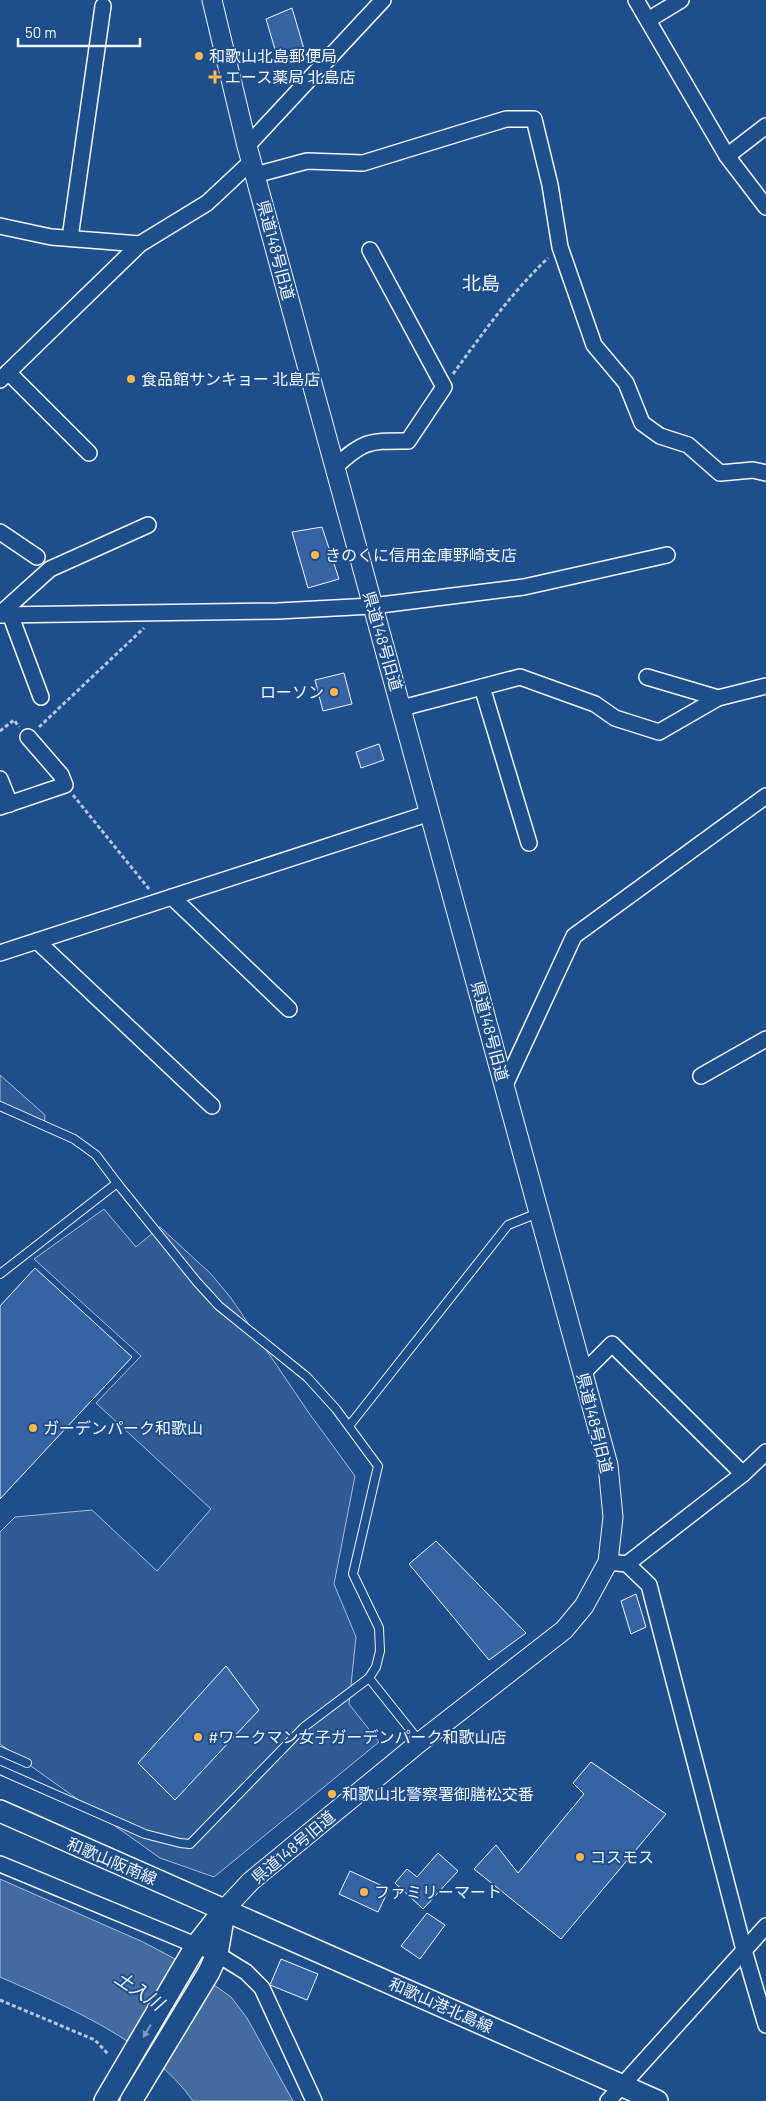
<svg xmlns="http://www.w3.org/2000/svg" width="766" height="2101" viewBox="0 0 766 2101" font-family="Barlow,'Noto Sans JP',sans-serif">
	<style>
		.built { fill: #305b95; stroke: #a8bbd7 }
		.water { fill: #446ba0; stroke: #a8bbd7 }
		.building { fill: #3563a3; stroke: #f2f6ff }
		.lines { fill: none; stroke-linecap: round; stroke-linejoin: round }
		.service-casing { stroke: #f2f6ff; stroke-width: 10 }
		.minor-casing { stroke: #f2f6ff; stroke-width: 18 }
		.tertiary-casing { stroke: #f2f6ff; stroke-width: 21 }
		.secondary-casing { stroke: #f2f6ff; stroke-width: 24 }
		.path { stroke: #b3c4dc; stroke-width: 3; stroke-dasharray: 4 2.5; stroke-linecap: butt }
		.service { stroke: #1f4e8c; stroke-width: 8 }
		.minor { stroke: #1f4e8c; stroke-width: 15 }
		.tertiary { stroke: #1f4e8c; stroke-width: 19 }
		.secondary { stroke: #1f4e8c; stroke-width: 21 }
		.oneway { fill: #7e9ac0 }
		.poi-dot { fill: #ffb74d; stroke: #1f4e8c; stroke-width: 2 }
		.labels { text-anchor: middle; stroke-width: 4; stroke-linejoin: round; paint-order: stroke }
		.poi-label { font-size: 16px; fill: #f2f6ff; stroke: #1f4e8c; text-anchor: start }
		.street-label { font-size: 16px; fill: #f2f6ff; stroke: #1f4e8c }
		.water-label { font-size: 18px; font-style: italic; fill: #f2f6ff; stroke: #1f4e8c }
		.quarter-label { font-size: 19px; fill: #f2f6ff; stroke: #1f4e8c }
	</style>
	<rect width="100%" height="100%" fill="#1f4e8c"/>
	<!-- built -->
	<g class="built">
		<path d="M0,1075L45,1115L44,1129L0,1111Z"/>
		<path d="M104,1209L136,1247L160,1227L211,1274L231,1298L309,1413L355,1476L334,1584L356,1637L349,1704L379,1742L214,1877L160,1858L0,1744V1532L15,1517L92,1510L157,1571L211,1509L96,1403L141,1356L34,1259Z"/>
	</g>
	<!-- water -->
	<path class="water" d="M0,1879L143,1942L183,1963L231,1997L247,2018L293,2101H193C153,2043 64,2005 0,1977Z"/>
	<!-- building -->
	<g class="building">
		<path d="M292,8L306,56L279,63L266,19Z"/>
		<path d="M322,527L339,579L308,588L292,532Z"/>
		<path d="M344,673L352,704L323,711L315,680Z"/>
		<path d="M379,744L384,760L361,768L356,752Z"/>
		<path d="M35,1268L132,1357L0,1499V1306Z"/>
		<path d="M436,1541L526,1633L489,1660L409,1564Z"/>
		<path d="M636,1594L646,1627L631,1634L621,1601Z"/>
		<path d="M226,1666L259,1710L175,1800L138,1763Z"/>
		<path d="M591,1762L666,1814L561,1939L474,1869L496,1845L518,1873L584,1794L573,1783Z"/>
		<path d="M438,1853L458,1871L423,1909L395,1883L407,1869L417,1877Z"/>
		<path d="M350,1871L389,1889L378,1912L339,1894Z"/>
		<path d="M427,1913L445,1925L420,1959L401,1946Z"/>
		<path d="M281,1959L318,1974L307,2000L270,1985Z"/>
	</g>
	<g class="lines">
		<defs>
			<g id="service">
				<path d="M0,1106L74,1139L96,1155L117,1183L0,1274"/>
				<path d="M117,1183L197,1282L219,1306L307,1377L336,1409L378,1466L353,1574L379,1628L380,1651L376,1667L369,1678L420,1742"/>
				<path d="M349,1426L508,1225L538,1213"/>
				<path d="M0,1751L27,1763"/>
				<path d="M0,1770L145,1834L180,1843L190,1844L304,1727L369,1678"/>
			</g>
			<g id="minor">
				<path d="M636,0L727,156L766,207"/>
				<path d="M648,20L681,0"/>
				<path d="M247,146L383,0"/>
				<path d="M727,156L766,126"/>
				<path d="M255,175L307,161L363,163L506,119H534L550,185L560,247L594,345L626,383L642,423L660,436L688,445L720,473L753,470L766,473"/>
				<path d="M0,226L51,237L140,244"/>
				<path d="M70,238L103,6"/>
				<path d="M8,372L89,453"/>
				<path d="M0,380L140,244L207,203L252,161"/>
				<path d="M335,467C364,440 369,441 408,441L444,387L370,250"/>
				<path d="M0,532L37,557"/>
				<path d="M0,614L50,569L148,525"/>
				<path d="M10,614L41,697"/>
				<path d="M0,615L278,611L372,606L524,587L667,555"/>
				<path d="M647,677L718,698"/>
				<path d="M482,687L529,843"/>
				<path d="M402,708L520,677L595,704L615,718L659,732L718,698L766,686"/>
				<path d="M0,779L10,804"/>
				<path d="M0,807L65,785L61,775L28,737"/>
				<path d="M172,897L289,1009"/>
				<path d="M37,941L212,1106"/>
				<path d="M0,953L430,813"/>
				<path d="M701,1076L766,1039"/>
				<path d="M505,1085L574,936L766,796"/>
				<path d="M583,1373L612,1344L743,1474"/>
				<path d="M608,1562L627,1564L649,1585L744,1950L766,2025"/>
				<path d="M627,1564L743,1474L766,1452"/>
				<path d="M0,1864L217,1954L246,1972L262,1988L314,2101"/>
				<path d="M608,2101L766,1926"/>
			</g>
			<path id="tertiary" d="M212,0L247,146L608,1465L613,1517L608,1562L584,1606L564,1630L420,1742L251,1881L224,1910"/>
			<g id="secondary">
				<path d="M0,1811L657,2101"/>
				<path d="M105,2101L196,1946L224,1910"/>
				<path d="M131,2101L209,1972L217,1954L224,1913"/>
			</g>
		</defs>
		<!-- service casing -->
		<use href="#service" class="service-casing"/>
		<!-- minor casing -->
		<use href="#minor" class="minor-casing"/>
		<!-- tertiary casing -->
		<use href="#tertiary" class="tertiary-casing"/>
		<!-- secondary casing -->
		<use href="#secondary" class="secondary-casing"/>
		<!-- path -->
		<g class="path">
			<path d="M453,374C483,333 511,293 548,258"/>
			<path d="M39,727L144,628"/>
			<path d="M0,731L14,720L19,727"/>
			<path d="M73,795L149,889"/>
			<path d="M0,2000L95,2040L109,2055"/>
		</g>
		<!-- service -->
		<use href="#service" class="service"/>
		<!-- minor -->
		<use href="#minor" class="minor"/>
		<!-- tertiary -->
		<use href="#tertiary" class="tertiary"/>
		<!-- secondary -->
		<use href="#secondary" class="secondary"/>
	</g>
	<!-- one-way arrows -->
	<defs><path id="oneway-solid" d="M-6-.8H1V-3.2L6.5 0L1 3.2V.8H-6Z" transform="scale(1.25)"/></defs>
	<use class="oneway" href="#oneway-solid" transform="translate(147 2031) rotate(121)"/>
	<!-- markers -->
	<g class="poi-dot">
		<circle cx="199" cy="56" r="5"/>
		<path d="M212.5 69.5h5v5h5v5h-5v5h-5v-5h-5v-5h5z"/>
		<circle cx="131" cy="379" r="5"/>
		<circle cx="315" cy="555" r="5"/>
		<circle cx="334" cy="692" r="5"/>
		<circle cx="33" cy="1428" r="5"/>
		<circle cx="198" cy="1737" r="5"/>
		<circle cx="332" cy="1794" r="5"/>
		<circle cx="580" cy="1857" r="5"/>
		<circle cx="364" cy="1892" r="5"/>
	</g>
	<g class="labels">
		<!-- poi labels -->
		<g class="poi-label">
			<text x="209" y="62">和歌山北島郵便局</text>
			<text x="225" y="83">エース薬局 北島店</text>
			<text x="141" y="385">食品館サンキョー 北島店</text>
			<text x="325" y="561">きのくに信用金庫野崎支店</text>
			<text x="324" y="698" text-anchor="end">ローソン</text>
			<text x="43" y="1434">ガーデンパーク和歌山</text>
			<text x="208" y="1743">#ワークマン女子ガーデンパーク和歌山店</text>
			<text x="342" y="1800">和歌山北警察署御膳松交番</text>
			<text x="590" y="1863">コスモス</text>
			<text x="374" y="1898">ファミリーマート</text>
		</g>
		<!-- street labels -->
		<g class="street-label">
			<text transform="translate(276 250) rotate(75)" y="6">県道148号旧道</text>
			<text transform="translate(383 641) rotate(74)" y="6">県道148号旧道</text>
			<text transform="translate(490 1031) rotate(75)" y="6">県道148号旧道</text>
			<text transform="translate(595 1423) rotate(76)" y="6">県道148号旧道</text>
			<text transform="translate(293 1847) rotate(-40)" y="6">県道148号旧道</text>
			<text transform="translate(112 1861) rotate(23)" y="6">和歌山阪南線</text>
			<text transform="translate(441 2005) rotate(24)" y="6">和歌山港北島線</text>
		</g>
		<!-- water labels -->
		<g class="water-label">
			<text transform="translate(139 1991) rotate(34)" y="6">土入川</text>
		</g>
		<!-- quarter labels -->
		<g class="quarter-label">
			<text x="481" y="290">北島</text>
		</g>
	</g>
	<!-- scale -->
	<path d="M18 38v8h122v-8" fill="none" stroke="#f2f6ff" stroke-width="2.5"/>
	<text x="25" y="38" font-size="15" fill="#f2f6ff" stroke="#1f4e8c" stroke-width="4" paint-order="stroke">50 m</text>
</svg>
